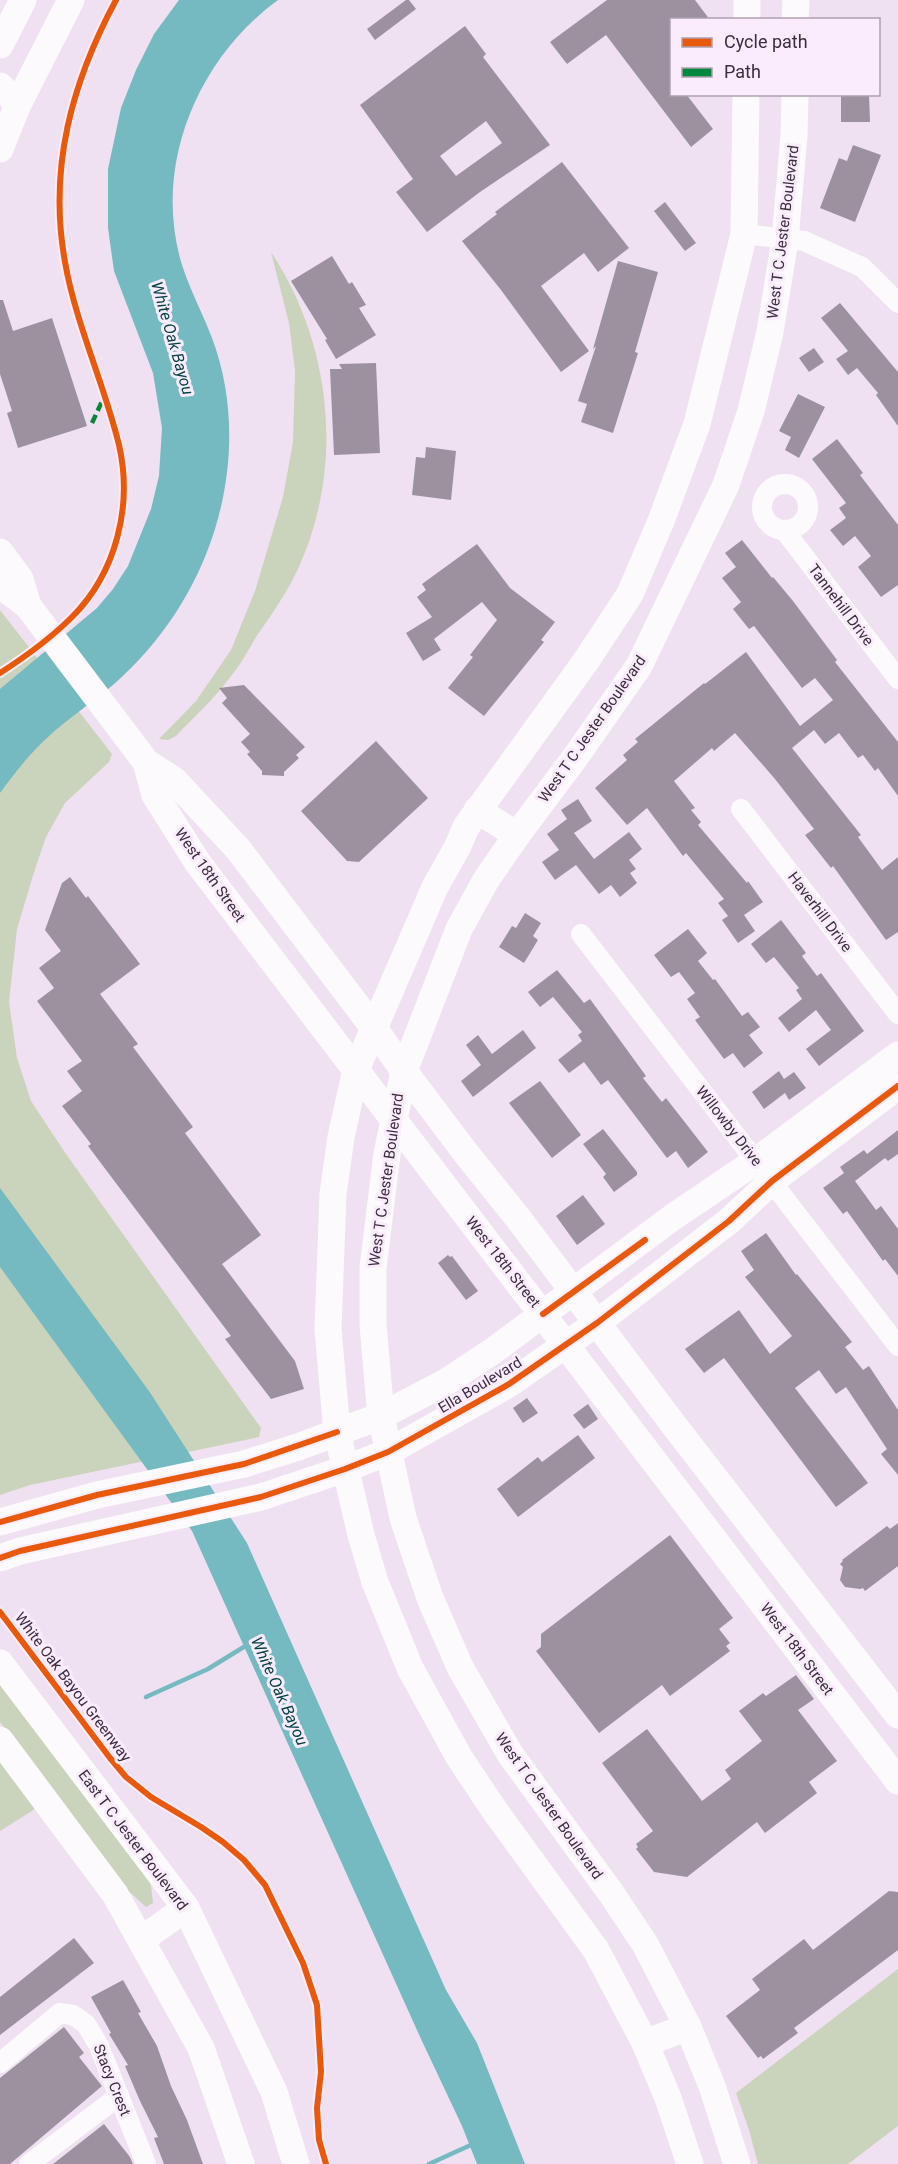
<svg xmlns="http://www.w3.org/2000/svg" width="898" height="2164" viewBox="0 0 898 2164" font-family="Roboto,sans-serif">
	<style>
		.green { fill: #cad3bc }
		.water { fill: #75bac0 }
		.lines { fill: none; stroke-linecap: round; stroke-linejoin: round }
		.stream { stroke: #75bac0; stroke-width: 4.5 }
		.building { fill: #9c929f; fill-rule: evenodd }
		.street { stroke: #fdfafd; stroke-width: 20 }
		.secondary { stroke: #fdfafd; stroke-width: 27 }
		.quiet { stroke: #00873e; stroke-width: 4.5; stroke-dasharray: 9 4.5; stroke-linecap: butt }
		.cycleway-casing { stroke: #fbecfd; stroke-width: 10 }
		.cycleway { stroke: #e8590c; stroke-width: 6 }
		.labels { text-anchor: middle; stroke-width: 6; stroke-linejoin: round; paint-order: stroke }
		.street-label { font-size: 15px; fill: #392f3a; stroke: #fbecfd }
		.water-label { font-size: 16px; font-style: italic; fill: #004344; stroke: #fbecfd }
	</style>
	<rect width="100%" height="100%" fill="#efe1f1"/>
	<!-- green -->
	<g class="green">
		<path d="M271,252C332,344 345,467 298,569C287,592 273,613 258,634C249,648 242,663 231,676C215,698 194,717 176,736L168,740L159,739L196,701L231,650L255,591L283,497L293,442L295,370L289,323Z"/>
		<path d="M0,610L112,754L109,762L65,803L46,837L35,869L17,929L9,1002L17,1058L31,1101L66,1154L261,1428L259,1437L30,1485L0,1495Z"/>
		<path d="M0,1684L149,1870L153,1903L146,1907L120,1883L0,1722Z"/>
		<path d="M0,1762L35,1809L0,1831Z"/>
		<path d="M898,1969V2126L848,2164H758L749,2130L736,2093Z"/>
	</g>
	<!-- water -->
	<g class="water">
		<path d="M179,0H278C197,59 152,167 182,265C190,290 203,314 212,338C235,399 234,467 215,529C196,590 161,643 113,685C92,703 68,718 48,737C30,753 14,774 0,793V689L97,608L113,589L128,566L151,509L159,476L162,428L153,373L114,271L108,228V169L121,108L136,70L154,34Z"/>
		<path d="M0,1188L149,1391L247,1543L446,1990L477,2043L525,2164H477L462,2126L421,2039L192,1531L0,1267Z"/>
	</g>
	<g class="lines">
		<!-- stream -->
		<g class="stream">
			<path d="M146,1697L208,1669L247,1645"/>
			<path d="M429,2164L473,2144"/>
		</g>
	</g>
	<!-- building -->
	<g class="building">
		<path d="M406,0H409L416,9L375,40L367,29Z"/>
		<path d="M607,0H695L710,20H672V94H686L713,129L691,147L606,35L567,64L550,42Z"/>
		<path d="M465,26L486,54L483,57L550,145L480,192L427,232L396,192L413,179L360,105ZM486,121L502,143L456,176L440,156Z"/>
		<path d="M841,94H869L870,122H841Z"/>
		<path d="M853,145L881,155L855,222L820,208L839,158L847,161Z"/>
		<path d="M562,162L629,248L598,272L584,253L541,286L589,351L561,372L501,290L462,241L497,214L495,212Z"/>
		<path d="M665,202L696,243L685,251L654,211Z"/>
		<path d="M332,256L349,284L352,282L366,305L359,308L376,335L336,359L325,340L327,339L291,281Z"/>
		<path d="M618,261L658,272L635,352L638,353L613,433L581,422L587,404L578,401L596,346L593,349Z"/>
		<path d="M0,300H3L13,331L52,318L87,426L18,448L7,413L12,411L0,374Z"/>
		<path d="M840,303L898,372V426L876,395L878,393L857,368L848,375L836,359L848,351L821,318Z"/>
		<path d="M814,348L824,362L809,372L799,358Z"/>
		<path d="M376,363L380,453L334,455L330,369H342L339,364Z"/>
		<path d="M798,394L825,407L799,458L785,450L791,437L779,431Z"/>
		<path d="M837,439L863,473L860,475L898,525V585L881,597L858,567L871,556L855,536L843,546L830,530L846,518L839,508L846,503L812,459Z"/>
		<path d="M426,447L456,451L451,500L412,495L416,457L425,458Z"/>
		<path d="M742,540L772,578L773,577L793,601L837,660L835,662L898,742V796L878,768L875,771L863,755L858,758L839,733L825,744L814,730L792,748L861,835L858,837L882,870L898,857V932L886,940L833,866L831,868L805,835L814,829L775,779L735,733L714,751L712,748L674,781L695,808L691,810L701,822L698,825L747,883L748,881L763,902L744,915L755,931L738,943L722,920L728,916L718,903L724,899L686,853L683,856L647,808L627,825L595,788L627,760L623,755L638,742L635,739L704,683L705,684L746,652L800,726L833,700L815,678L802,688L754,626L749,629L733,609L741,602L722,578L736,567L725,553Z"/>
		<path d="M477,544L510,588L555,622L541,640L544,642L484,716L448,688L473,657L470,655L497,620L482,602L434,639L441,650L423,661L406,633L432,617L417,597L426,590L422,584Z"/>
		<path d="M244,685L305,747L296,755L299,758L284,772V776L262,775V771L247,754L250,752L241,742L250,734L222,703L227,698L219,688Z"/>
		<path d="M376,741L428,798L359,862L347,861L301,811Z"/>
		<path d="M578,799L592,821L574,833L594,859L629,832L642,849L629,860L636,869L630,873L637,883L620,897L611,885L599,894L576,865L555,880L542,862L559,850L547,834L567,819L561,810Z"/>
		<path d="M70,877L86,898L88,896L140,964L100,994L138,1044L133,1047L193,1127L185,1133L261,1235L222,1264L295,1361L304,1389L271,1399L225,1339L231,1336L88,1146L91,1144L62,1106L82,1091L67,1071L82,1061L37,1001L54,988L39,968L61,951L45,930L62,883Z"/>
		<path d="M525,913L541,923L533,936L538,940L524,963L499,947L512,926L516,928Z"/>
		<path d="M781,920L806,953L802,956L817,976L821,973L864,1031L819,1066L806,1049L831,1030L816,1010L789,1032L778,1018L802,999L796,990L799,988L774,957L766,963L751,944Z"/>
		<path d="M688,929L707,953L698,961L713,980L715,979L742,1016L748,1012L760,1027L749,1035L763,1053L744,1068L733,1053L724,1059L695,1020L700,1017L687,999L695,993L679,972L671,977L654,955Z"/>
		<path d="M557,970L584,1003L590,999L646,1076L643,1078L662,1102L666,1098L708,1152L688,1168L676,1151L667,1158L608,1080L601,1085L584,1062L569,1073L558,1060L582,1041L578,1035L582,1032L553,997L540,1007L528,992Z"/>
		<path d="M523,1030L536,1048L473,1097L461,1081L481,1065L466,1045L478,1035L492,1054Z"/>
		<path d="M779,1071L784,1079L794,1072L806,1088L789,1100L785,1093L764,1109L752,1092Z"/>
		<path d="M540,1081L581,1135L552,1158L509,1103Z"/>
		<path d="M603,1129L637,1172V1175L614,1192L603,1177L606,1174L583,1144Z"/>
		<path d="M898,1130V1154L888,1161L885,1158L855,1181L876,1210L881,1206L898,1229V1276L885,1259L883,1261L847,1211L843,1214L823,1188L844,1173L840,1167L864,1150L867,1154Z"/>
		<path d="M583,1195L605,1224L577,1245L556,1216Z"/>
		<path d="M766,1233L796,1275L797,1274L852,1342L845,1347L863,1370L869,1366L898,1410V1475L881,1454L887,1449L846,1387L836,1394L819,1370L795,1388L868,1483L836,1507L724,1358L704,1373L685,1349L739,1310L770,1354L792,1336L745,1277L754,1270L741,1251Z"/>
		<path d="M448,1255L450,1257L452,1256L478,1291L466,1300L438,1263Z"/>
		<path d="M527,1398L538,1413L523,1423L513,1408Z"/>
		<path d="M588,1404L598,1419L584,1429L573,1415Z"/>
		<path d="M578,1435L595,1458L518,1517L497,1489L538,1457L542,1462Z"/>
		<path d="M898,1523V1566L865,1591L863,1588L860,1589L845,1587L840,1580L843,1567L840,1564L843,1561L842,1560L887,1526L890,1529Z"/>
		<path d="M670,1535L733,1618L719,1629L730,1643L726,1646L730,1651L670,1696L662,1685L599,1733L536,1651L541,1647V1634Z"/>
		<path d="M796,1675L814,1699L798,1710L837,1761L809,1782L817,1793L765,1833L757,1822L687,1877L654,1872L636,1849L638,1847L636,1844L653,1831L602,1763L647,1729L702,1801L731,1779L725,1770L762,1741L739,1711L763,1693L766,1696Z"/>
		<path d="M889,1891L898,1892V1950L794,2028L798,2033L763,2059L761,2056L758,2058L726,2016L760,1990L752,1979L804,1939L813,1950Z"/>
		<path d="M74,1938L94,1963L0,2035V1997Z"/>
		<path d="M123,1980L141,2012L138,2013L157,2046L171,2086L187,2120L203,2164H164L154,2138L158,2137L140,2101L125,2066L128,2065L109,2034L111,2033L91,1997Z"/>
		<path d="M64,2027L84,2053L79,2057L102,2086L10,2164H0V2078Z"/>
		<path d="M104,2124L130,2157L133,2164H53Z"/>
	</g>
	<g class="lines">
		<!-- street -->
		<g class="street">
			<path d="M744,234L804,241L862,267L898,303"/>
			<circle cx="785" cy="507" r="23"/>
			<path d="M784,530L898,679"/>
			<path d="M741,809L898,1014"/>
			<path d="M581,934L898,1346"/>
			<path d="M0,2063L60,2013L73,2015L86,2024L99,2046L146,2164"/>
			<path d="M29,2164L119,2096"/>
		</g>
		<!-- secondary -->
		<g class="secondary">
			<path d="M747,20V0"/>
			<path d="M795,20L796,0"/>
			<path d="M0,45L23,0"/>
			<path d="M0,86L18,104"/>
			<path d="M0,149L18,104L71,0"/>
			<path d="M0,552L20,579L28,606"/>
			<path d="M0,585L28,606L146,762L155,795L198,863L898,1781"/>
			<path d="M146,762L174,780L238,849L374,1028L404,1071L465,1152L518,1218L673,1424L898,1715"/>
			<path d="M477,810L517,835"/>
			<path d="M0,1522L97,1495L244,1464L298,1447L381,1416L446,1382L493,1351L673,1217L756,1161L898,1055"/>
			<path d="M0,1558L20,1551L261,1497L345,1469L388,1452L509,1384L597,1323L729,1221L772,1181L898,1086"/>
			<path d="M0,1663L186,1908L274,2092L296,2164"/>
			<path d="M0,1740L115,1894L201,2048L241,2164"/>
			<path d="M141,1940L186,1908"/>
			<path d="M645,2043L688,2027"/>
			<path d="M690,2164L668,2098L645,2043L596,1950L495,1811L459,1757L410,1668L375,1582L361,1535L337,1432L328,1329L333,1194L341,1137L356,1070L435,887L458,846L466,827L586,661L630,594L661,521L697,424L744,234L746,94"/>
			<path d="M737,2164L712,2086L688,2027L645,1944L611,1893L510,1754L460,1667L430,1598L403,1518L381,1416L373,1325V1268L387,1154L404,1071L459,929L486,880L517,835L574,759L639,666L726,485L751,411L770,332L785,240L794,135L795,94"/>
		</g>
		<!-- quiet -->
		<path class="quiet" d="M92,423L104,397"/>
		<defs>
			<g id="cycleway">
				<path d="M0,673C25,657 51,638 72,617C116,573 133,506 119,445C104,383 76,325 65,262C48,168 72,82 116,0"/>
				<path d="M543,1314L645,1240"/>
				<path d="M0,1522L97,1495L244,1464L337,1432"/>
				<path d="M0,1558L20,1551L261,1497L345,1469L388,1452L509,1384L597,1323L729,1221L772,1181L898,1086"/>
				<path d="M0,1612L110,1758L126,1777L151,1797L201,1827L223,1842L244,1860L265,1885L303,1963L317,2005L321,2072L317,2108L319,2140L326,2164"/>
			</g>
		</defs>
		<!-- cycleway casing -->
		<use href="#cycleway" class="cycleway-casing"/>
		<!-- cycleway -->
		<use href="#cycleway" class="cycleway"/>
	</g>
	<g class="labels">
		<!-- street labels -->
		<g class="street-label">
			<text transform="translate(783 232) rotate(-83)" y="5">West T C Jester Boulevard</text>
			<text transform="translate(841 605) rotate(53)" y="5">Tannehill Drive</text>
			<text transform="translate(592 729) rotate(-55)" y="5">West T C Jester Boulevard</text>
			<text transform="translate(210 875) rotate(55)" y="5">West 18th Street</text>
			<text transform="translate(820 912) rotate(53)" y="5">Haverhill Drive</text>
			<text transform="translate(729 1126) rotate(52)" y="5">Willowby Drive</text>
			<text transform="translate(386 1180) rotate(-82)" y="5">West T C Jester Boulevard</text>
			<text transform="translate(503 1262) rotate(52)" y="5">West 18th Street</text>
			<text transform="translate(480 1385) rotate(-31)" y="5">Ella Boulevard</text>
			<text transform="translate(797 1649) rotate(53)" y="5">West 18th Street</text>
			<text transform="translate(73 1687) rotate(53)" y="5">White Oak Bayou Greenway</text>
			<text transform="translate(549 1806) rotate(55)" y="5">West T C Jester Boulevard</text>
			<text transform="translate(133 1840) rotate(53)" y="5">East T C Jester Boulevard</text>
			<text transform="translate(112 2080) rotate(68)" y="5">Stacy Crest</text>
		</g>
		<!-- water labels -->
		<g class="water-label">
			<text transform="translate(173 338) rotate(74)" y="6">White Oak Bayou</text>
			<text transform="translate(280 1691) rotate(66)" y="6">White Oak Bayou</text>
		</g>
	</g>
	<!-- legend -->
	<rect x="670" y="18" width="210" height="78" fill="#fbecfd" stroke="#ada0af" stroke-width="1.5"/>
	<rect x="682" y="38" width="30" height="9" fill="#e8590c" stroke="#ada0af" stroke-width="1.5"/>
	<text x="724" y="48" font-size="18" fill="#392f3a">Cycle path</text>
	<rect x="682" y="68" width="30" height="9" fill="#00873e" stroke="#ada0af" stroke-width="1.5"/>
	<text x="724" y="78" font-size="18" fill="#392f3a">Path</text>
</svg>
